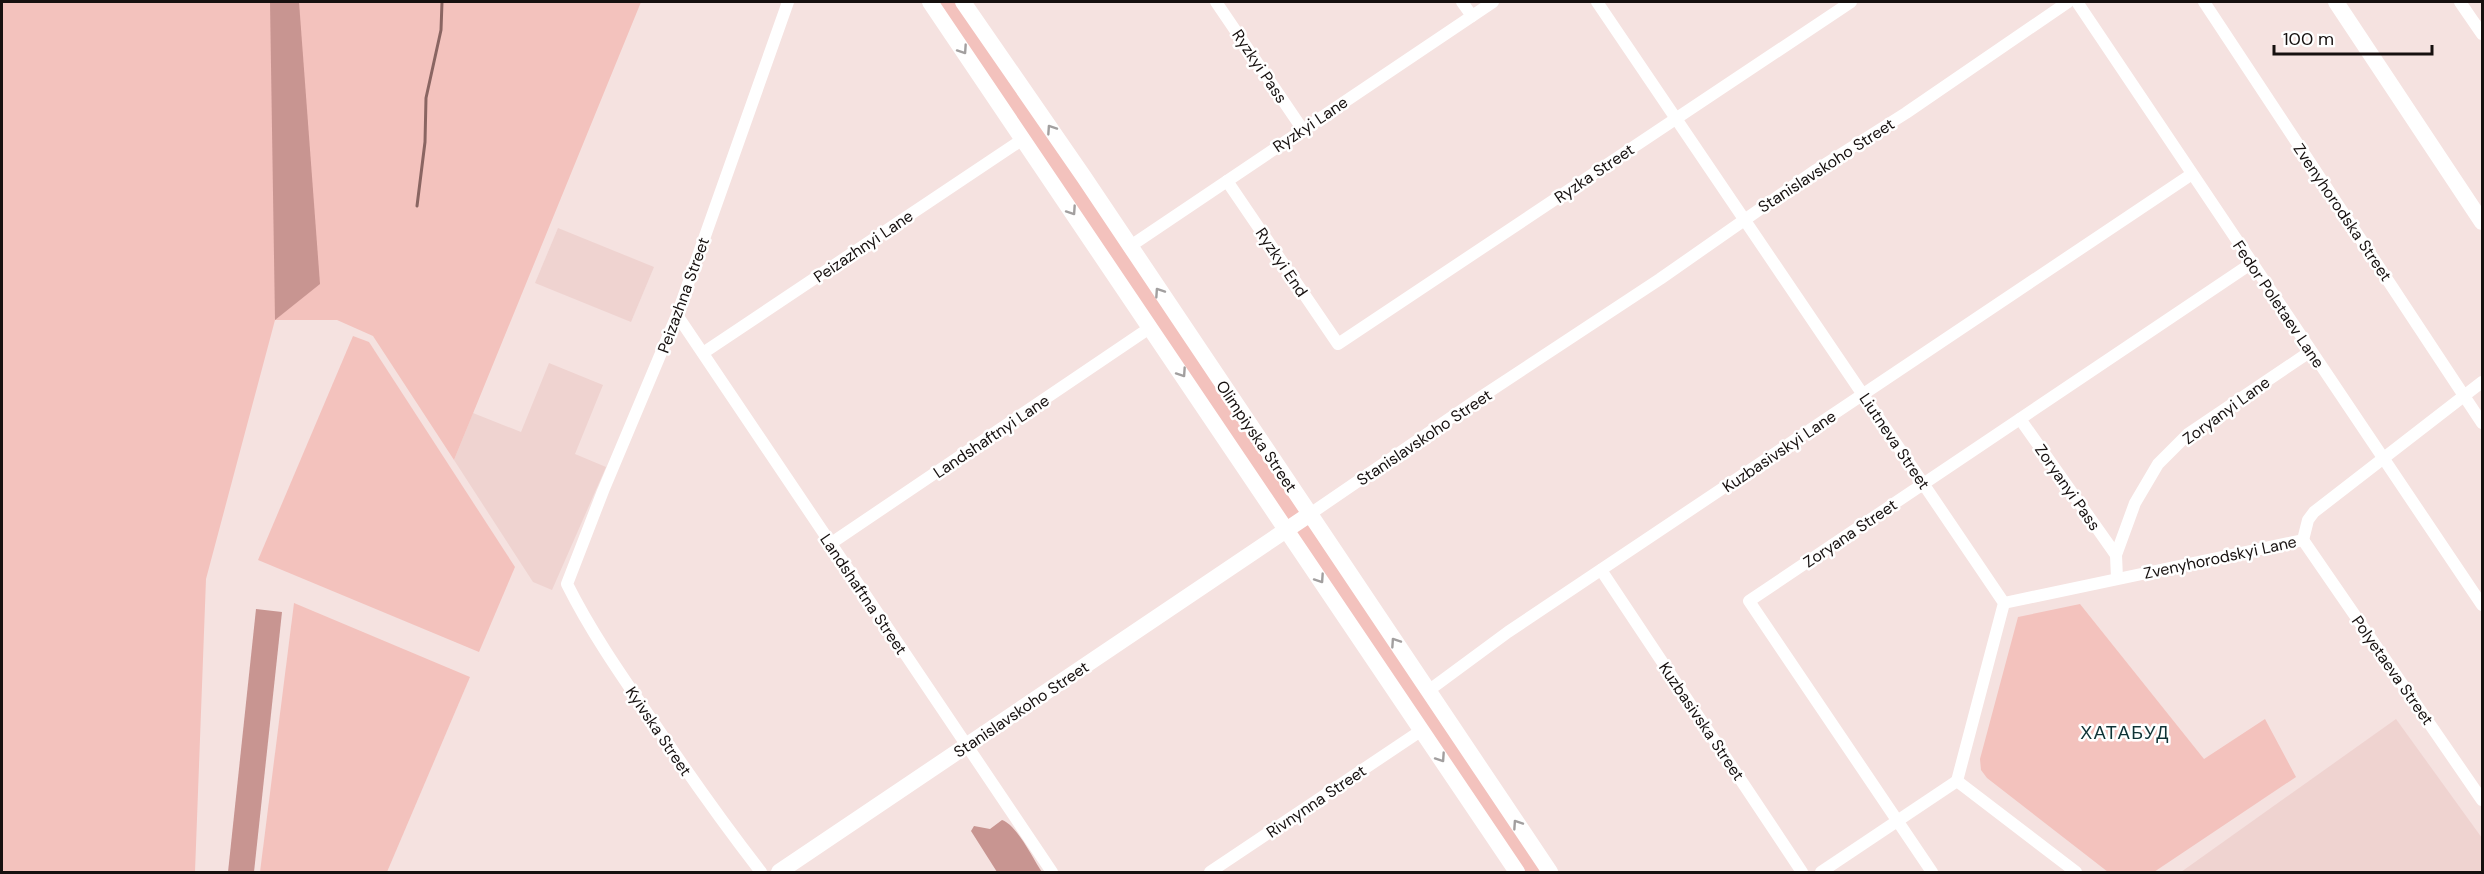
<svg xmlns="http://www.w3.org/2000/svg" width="2484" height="874" viewBox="0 0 2484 874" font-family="'DM Sans',sans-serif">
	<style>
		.built { fill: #efd3d0 }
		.green { fill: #f3c2bd }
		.forest { fill: #c89591 }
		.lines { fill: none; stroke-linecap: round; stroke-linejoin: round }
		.stream { stroke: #8a6562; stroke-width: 3 }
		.street { stroke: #fff; stroke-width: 12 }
		.secondary { stroke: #fff; stroke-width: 16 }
		.oneway { stroke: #a29f9f }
		.labels { text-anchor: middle; stroke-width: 5; stroke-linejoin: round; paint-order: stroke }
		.street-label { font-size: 16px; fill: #16100f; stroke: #fff }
		.neighbourhood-label { font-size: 18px; letter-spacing: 1.5px; fill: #0f3235; stroke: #fff }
	</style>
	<rect width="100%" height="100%" fill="#f5e2e0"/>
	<!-- built -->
	<g class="built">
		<path d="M558,228L654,267L631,322L535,283Z"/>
		<path d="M549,363L603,385L575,454L606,467L552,590L533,582L454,460L473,413L521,432Z"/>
		<path d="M2396,719L2482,838V872H2181Z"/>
	</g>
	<!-- green -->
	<g class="green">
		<path d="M2,2H641L454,460L373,336L337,320H275L206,579L195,872H2Z"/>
		<path d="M932,2H963L1550,872H1517Z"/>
		<path d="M353,336L369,342L515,567L479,652L258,560Z"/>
		<path d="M294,603L470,677L387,872H260Z"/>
		<path d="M2080,604L2204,759L2265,719L2296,777L2154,872H2108L1987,778L1981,770L1980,759L2018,617Z"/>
	</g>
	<!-- forest -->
	<g class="forest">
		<path d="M270,2H299L320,284L275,320Z"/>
		<path d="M256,609L282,612L254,872H228Z"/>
		<path d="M1002,820C1017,825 1033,859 1042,872H997L971,831L974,826L990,829Z"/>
	</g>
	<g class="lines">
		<!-- stream -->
		<path class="stream" d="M417,206L425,142L426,98L441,30L442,2"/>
		<!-- street -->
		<g class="street">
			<path d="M1216,2L1303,130"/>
			<path d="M1462,2L1472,16"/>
			<path d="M1597,2L2004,603L1957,781"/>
			<path d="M2077,2L2482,605"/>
			<path d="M2204,2L2482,423"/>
			<path d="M2460,2L2482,34"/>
			<path d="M1227,181L1338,344L1851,2"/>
			<path d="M1129,247L1493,2"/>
			<path d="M677,315L1052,872"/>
			<path d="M703,353L1023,139"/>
			<path d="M2020,419L2116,555"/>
			<path d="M1310,514L1481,397L1660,279L1816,170L1906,113L2068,2"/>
			<path d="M2303,540L2482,800"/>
			<path d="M2303,540L2308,520L2314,512L2482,382"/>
			<path d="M830,544L1151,327"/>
			<path d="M1601,570L1802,872"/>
			<path d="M2117,578L2116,555L2135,503L2158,464L2188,434L2311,351"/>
			<path d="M2004,603L2303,540"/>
			<path d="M1428,691L1508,632L2192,174"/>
			<path d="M1957,781L2076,872"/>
			<path d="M761,872C723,823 687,772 652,720C621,675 591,632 567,584L603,491L677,315L788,2"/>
			<path d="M1210,872L1422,730"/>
			<path d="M1821,872L1957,781"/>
			<path d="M1932,872L1749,601L2252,263"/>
		</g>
		<!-- secondary -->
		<g class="secondary">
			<path d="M930,2L1517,872"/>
			<path d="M963,2L1084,177L1550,872"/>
			<path d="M2336,2L2482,222"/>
			<path d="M779,872L1310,514"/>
		</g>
	</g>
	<!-- one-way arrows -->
	<defs><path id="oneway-chevron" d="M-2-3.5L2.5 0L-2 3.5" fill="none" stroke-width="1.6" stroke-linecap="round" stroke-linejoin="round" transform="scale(1.5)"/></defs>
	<g class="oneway">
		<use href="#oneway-chevron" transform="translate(963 50) rotate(56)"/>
		<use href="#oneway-chevron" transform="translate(1051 129) rotate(-124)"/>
		<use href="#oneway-chevron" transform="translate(1072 211) rotate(56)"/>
		<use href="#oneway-chevron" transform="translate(1159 292) rotate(-124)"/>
		<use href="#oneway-chevron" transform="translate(1182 373) rotate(56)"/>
		<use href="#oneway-chevron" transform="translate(1320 579) rotate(56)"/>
		<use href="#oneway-chevron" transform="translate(1395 642) rotate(-124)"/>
		<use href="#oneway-chevron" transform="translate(1441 758) rotate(56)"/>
		<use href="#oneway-chevron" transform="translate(1517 824) rotate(-124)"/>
	</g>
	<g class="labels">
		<!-- street labels -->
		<g class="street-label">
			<text transform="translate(1260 66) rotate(56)" y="6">Ryzkyi Pass</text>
			<text transform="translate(1310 124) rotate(-34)" y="6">Ryzkyi Lane</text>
			<text transform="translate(1826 165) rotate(-33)" y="6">Stanislavskoho Street</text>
			<text transform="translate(1594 173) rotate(-34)" y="6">Ryzka Street</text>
			<text transform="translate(2343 212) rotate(56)" y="6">Zvenyhorodska Street</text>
			<text transform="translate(863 246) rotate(-34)" y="6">Peizazhnyi Lane</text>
			<text transform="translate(1282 262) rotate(56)" y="6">Ryzkyi End</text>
			<text transform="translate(683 295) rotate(-70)" y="6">Peizazhna Street</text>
			<text transform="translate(2279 304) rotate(56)" y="6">Fedor Poletaev Lane</text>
			<text transform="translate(2226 410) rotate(-36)" y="6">Zoryanyi Lane</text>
			<text transform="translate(991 436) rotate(-34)" y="6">Landshaftnyi Lane</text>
			<text transform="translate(1257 436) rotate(56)" y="6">Olimpiyska Street</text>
			<text transform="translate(1424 437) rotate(-34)" y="6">Stanislavskoho Street</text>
			<text transform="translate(1895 441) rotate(56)" y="6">Liutneva Street</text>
			<text transform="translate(1779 451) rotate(-34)" y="6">Kuzbasivskyi Lane</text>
			<text transform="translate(2068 487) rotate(55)" y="6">Zoryanyi Pass</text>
			<text transform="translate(1850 533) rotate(-34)" y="6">Zoryana Street</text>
			<text transform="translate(2220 557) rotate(-12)" y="6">Zvenyhorodskyi Lane</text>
			<text transform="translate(864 594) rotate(56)" y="6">Landshaftna Street</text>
			<text transform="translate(2393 670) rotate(55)" y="6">Polyetaeva Street</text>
			<text transform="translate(1021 709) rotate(-34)" y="6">Stanislavskoho Street</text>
			<text transform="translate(1702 721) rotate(56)" y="6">Kuzbasivska Street</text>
			<text transform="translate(659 731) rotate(56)" y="6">Kyivska Street</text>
			<text transform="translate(1316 801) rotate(-34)" y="6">Rivnynna Street</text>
		</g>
		<!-- neighbourhood labels -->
		<g class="neighbourhood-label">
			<text x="2125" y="739">ХАТАБУД</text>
		</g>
	</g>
	<!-- border -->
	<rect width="2484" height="874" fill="none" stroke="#16100f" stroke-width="6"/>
	<!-- scale -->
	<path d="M2274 45v9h158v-9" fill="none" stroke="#16100f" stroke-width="3"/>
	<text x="2283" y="45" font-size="18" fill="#16100f" stroke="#ffffff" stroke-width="4.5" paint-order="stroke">100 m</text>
</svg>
